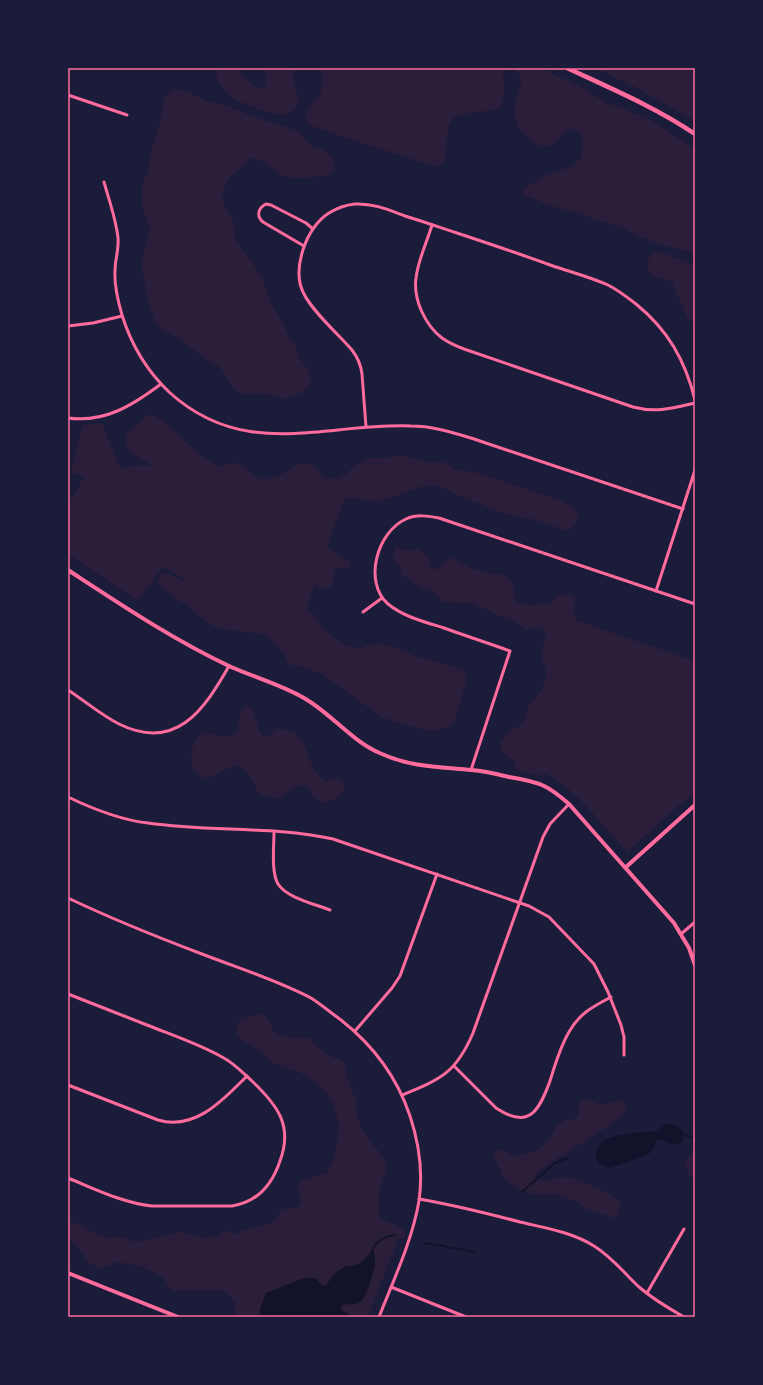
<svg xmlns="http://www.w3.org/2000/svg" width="763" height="1385" viewBox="0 0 763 1385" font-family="Figtree,sans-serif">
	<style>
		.green { fill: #2a1e3b }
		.water { fill: #12122b }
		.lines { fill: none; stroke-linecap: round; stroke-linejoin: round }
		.stream { stroke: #12122b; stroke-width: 2 }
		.minor { stroke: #ff6b9d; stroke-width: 3 }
		.tertiary { stroke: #ff6b9d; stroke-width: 4 }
		.secondary { stroke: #ff6b9d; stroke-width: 4.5 }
		.neatline { fill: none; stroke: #ff6b9d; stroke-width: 1.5 }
	</style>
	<rect width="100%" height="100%" fill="#1b1b3a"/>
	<!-- green -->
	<g class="green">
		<path d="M222,68C225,68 231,67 235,68C241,70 247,84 259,88L265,86L267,78L262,68H295L293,75L299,103C296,108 292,113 286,115C278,117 236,102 229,96C224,91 220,84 216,78L218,70Z"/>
		<path d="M321,68H502C505,82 506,95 500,108L488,111L468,113L454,117L448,127L445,159L441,165L434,166L374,147L309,125L305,115L311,104L320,95L323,81Z"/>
		<path d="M514,68H539L584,88L606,103L620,107L651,120L695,149V254L662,245L639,236L623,228L593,219L583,214L551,206L522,194L524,189L539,179L557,171L573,166L581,157L583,147L581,134L573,128L565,131C561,139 557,144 547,146C541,147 536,144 530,140C514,128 512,114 517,96C519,90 522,84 521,78C520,74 516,71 514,68Z"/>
		<path d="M595,68H695V121L633,86Z"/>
		<path d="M175,89L188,92L207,101L230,107L254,117L298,131L312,147L324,150L333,158L335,169L329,175L306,178H293L282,175L257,158L250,159L242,168L229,178L224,189L222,200L226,209L235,225L234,234L237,241L262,277L271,303L283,323L289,337L295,346L300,359L308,369L311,378L310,386L300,393L285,399L264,393L242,394L234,390L223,371L218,366L207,361L182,340L162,330L156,324L147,299L145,284L142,270V259L150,229L142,206V185L148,171L150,155L159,125L165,97L170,91Z"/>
		<path d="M654,252L663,253L695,265V324L687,317L672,282L654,276L648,271C647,262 648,257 654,252Z"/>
		<path d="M151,414C156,417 161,419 165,422C182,437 200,459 222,467L232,462L245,466L256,477L264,480L278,476L298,465L306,463L316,466L319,473L324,478L336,479L346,474L355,465L370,458H387L403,455L426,462L447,463L454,469L478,473L559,500L572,506L578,514L577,521L572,529L564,530L537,520L513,516L499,512L483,505L467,499L437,485L420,487L378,502L350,498L344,500L327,547L335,554L348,560L352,564L348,569L337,568C333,573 334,575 333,581C331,591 321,589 315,584L306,608L314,614L321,626L332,636L347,646L361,648L368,645L377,644L390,645L418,657L436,661L463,670L467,678L458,711L452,725L433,732L398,723L380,716L322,674L306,668L291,665L287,661L284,653L266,635L217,628L197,615L189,607L163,589L158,582L159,576L164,572C172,574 179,581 187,581L163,566L138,601L68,554V506L84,477L71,472L82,425L102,423L120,468L145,465L154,466L129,452L125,442L128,432L141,422L145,416Z"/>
		<path d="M396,547L409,551L417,549C420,551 424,552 426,555C431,560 427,563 434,570C442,567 443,561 451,558C462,562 475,571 487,573C494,574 500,573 507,575L512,583L516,602L532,605L549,604C558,594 562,593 575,597V606L573,616L578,621L695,661V791L627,852C609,832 568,780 543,773L541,776L518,771L515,767V762L501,752L500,743L505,735L522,724L529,706L541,690L546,678V668L543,662L542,648L546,635L541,627H535L525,630L517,623L471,603H452L441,601L436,594L427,589L420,588L401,574L400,565L394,561L393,552Z"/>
		<path d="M247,706L253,710L259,731L264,737L269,736L276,728C284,729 295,731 300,737C310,751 309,772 326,781L335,778L343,781L345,789C339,798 332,800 322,803L313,797L309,788L302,785L292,789L282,797L277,799L268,796L260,794L256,788L246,770L238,765L232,766L213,776L205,779C201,776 195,772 193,768C189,760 192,743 198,736C200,734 204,733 207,732C218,736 226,740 236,733L241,710Z"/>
		<path d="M263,1013L269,1020L273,1031L284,1037L310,1038C321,1054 327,1054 344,1062L346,1074L356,1101L357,1117L361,1127L370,1142L379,1151L385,1161L386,1172L381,1184L379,1195V1217C388,1224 399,1224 406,1233L404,1239H398L368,1317H233C239,1304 233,1298 222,1290L174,1291L168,1286L163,1277L139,1266L117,1262L101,1269L89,1263L83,1254L68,1238V1222C89,1222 95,1243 121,1236L135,1242L181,1232L202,1238L217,1236L226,1230L235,1234L244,1230L272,1223L282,1209L293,1208L300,1206L301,1198L297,1189L301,1181L327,1173L335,1156L339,1125L334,1106L326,1092L315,1082L299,1072L272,1063L263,1052L248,1044L237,1035V1023L243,1019Z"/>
		<path d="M589,1099C593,1101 598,1104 601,1104C611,1105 628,1092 626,1111L619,1119L540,1170L535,1177L537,1180C550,1184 555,1176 567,1177C575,1178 614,1194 618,1200C622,1205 620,1212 616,1217H610L585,1208L577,1202L564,1197L554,1194L544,1195L530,1194L513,1186L504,1179L493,1155L500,1149L506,1151L514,1157C521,1156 535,1151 541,1148C556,1138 550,1119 575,1119L579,1114L578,1104L582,1100Z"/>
		<path d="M695,1151V1181L689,1174L685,1165C687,1159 689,1154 695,1151Z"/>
	</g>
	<!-- water -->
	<g class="water">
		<path d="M666,1124C676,1123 680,1126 684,1135L681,1143C668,1148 668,1139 657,1139C655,1144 653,1151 648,1154C643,1157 619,1165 613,1167C610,1168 606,1168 604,1166C590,1159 597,1142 609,1138C620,1134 636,1133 648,1131L655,1132Z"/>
		<path d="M373,1248C374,1252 375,1256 375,1261C375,1269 367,1297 360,1302C355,1306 348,1303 342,1305L341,1308L343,1311L349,1314L350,1317H262L260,1315V1309L266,1293L304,1278H316L321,1285L326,1286C331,1278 334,1272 343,1268C346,1266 349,1266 352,1266C363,1263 368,1257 373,1248Z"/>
	</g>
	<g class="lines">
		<!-- stream -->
		<g class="stream">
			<path d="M684,1135L695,1138"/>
			<path d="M523,1191L555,1163L568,1158"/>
			<path d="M425,1243L476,1252"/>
			<path d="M373,1248C380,1239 385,1236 396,1235"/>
		</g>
		<!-- minor -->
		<g class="minor">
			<path d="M68,95L127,115"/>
			<path d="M104,182C109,200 116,219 118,238C119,249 115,260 115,271C114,285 118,301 122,315C131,344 147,371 169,392C245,461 322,423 411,426C432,426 451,432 471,438L683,509"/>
			<path d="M432,225C427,242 418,260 416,278C413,299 425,325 442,338C449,343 456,346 464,349L633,407C656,413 673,408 695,403"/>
			<path d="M304,246L263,222C256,216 258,208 266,204L271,205L306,223L313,229"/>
			<path d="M68,326L93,323L122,316"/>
			<path d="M68,418C105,423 133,405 161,384"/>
			<path d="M366,427L362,374C361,364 358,358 352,350C338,334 313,312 304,294C291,270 306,227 329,213C337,208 346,205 355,204C373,203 389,210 405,216C425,222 444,229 463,235C493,245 523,255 553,266C571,272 590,277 608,285C618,290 627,297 636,304C668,330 685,360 695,400"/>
			<path d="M656,591L695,470"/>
			<path d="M363,612L382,598"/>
			<path d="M68,690C85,701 101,715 119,724C176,752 204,710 229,666"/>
			<path d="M471,770L510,651C488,643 466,636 444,628C425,622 404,617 388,604C363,582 377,532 406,519C417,514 428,516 439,518L695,604"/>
			<path d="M68,797C93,809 120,820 148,823C210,832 273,826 333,839L529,906L549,917L594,964L608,992L621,1025L624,1037V1055"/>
			<path d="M274,832C274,846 271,872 278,884C287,898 315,904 330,910"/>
			<path d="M68,898C112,919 157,937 202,954C238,968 277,980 311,998C322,1005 331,1013 341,1020C374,1046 397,1077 410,1116C419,1143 423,1173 419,1201C412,1241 394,1279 379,1317"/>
			<path d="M681,934L695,922"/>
			<path d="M68,994C94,1004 121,1015 147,1025C172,1035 199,1044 222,1057C234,1063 243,1073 253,1082C278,1106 293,1126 280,1161C272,1185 258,1202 232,1206H152C123,1203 95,1189 68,1178"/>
			<path d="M355,1031L392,988L400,976L437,874"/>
			<path d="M454,1066L496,1108C529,1130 539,1111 550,1081C555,1065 560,1047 569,1032C579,1014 592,1007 611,997"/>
			<path d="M68,1085L158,1120C195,1131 223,1100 247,1076"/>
			<path d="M402,1095C441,1079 456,1073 473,1033L543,837L550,824L569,804"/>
			<path d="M419,1199C453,1205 486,1213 520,1222C545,1228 572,1232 594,1246C612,1257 624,1273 639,1287C653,1299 668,1308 684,1317"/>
			<path d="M391,1287L466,1317"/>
			<path d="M647,1293L684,1229"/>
		</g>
		<!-- tertiary -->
		<g class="tertiary">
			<path d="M68,570C120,604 172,639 229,666C253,677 280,684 304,698C332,714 352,742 382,754C410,767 441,767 471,770C484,771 497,774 509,777C521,779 534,781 544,786C553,790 561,797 569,804L674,923L689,948L695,965"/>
			<path d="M626,867L695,805"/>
			<path d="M68,1273L178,1317"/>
		</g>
		<!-- secondary -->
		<path class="secondary" d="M567,68C610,88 655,107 695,134"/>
	</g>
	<!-- border -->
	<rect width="763" height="1385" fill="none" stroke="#1b1b3a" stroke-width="138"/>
	<rect x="69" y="69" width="625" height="1247" class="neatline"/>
</svg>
